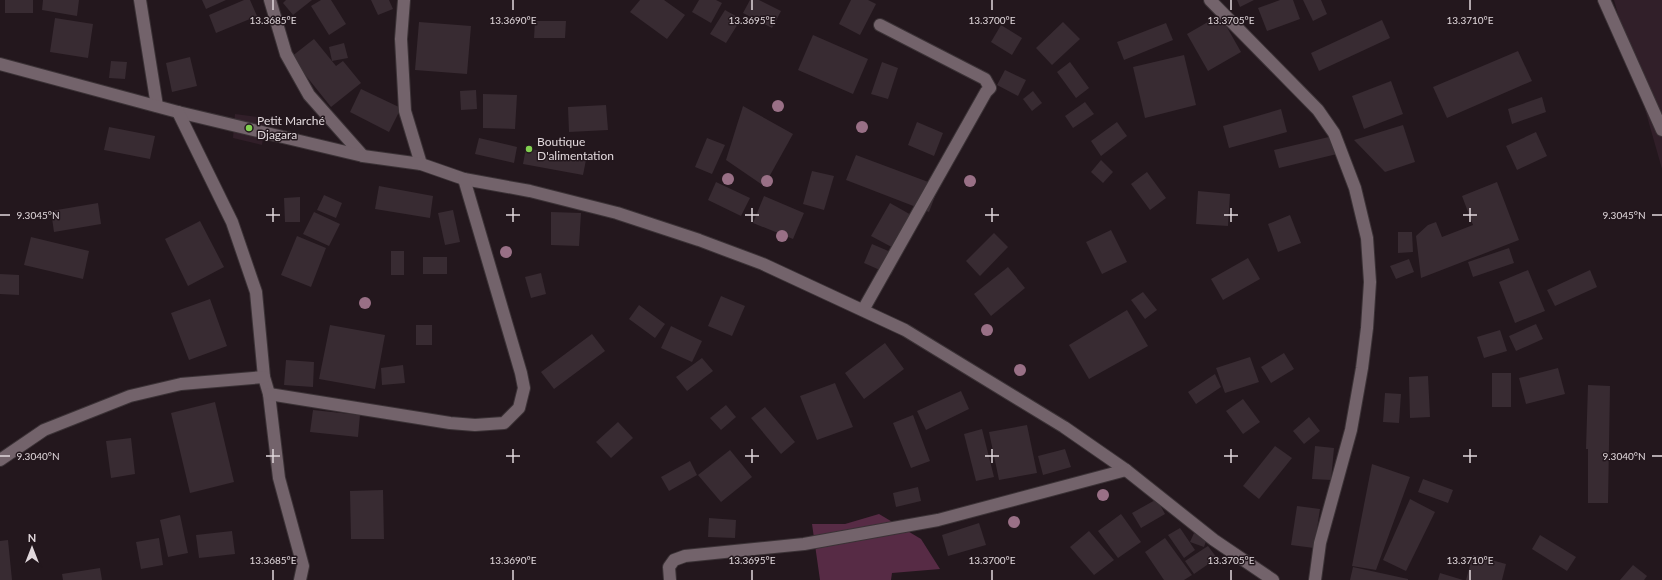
<svg xmlns="http://www.w3.org/2000/svg" width="1662" height="580" viewBox="0 0 1662 580" font-family="Lato,sans-serif">
	<style>
		.built { fill: #311f29 }
		.green { fill: #572b45 }
		.building { fill: #382b32 }
		.lines { fill: none; stroke-linecap: round; stroke-linejoin: round }
		.minor-casing { stroke: #3b3236; stroke-width: 14 }
		.minor { stroke: #73636b; stroke-width: 12 }
		.tree { fill: #997086 }
		.ticks { fill: none; stroke: #e1d8dc; stroke-width: 1.5 }
		.poi-dot { fill: #81d050; stroke: #23171d; stroke-width: 1.5 }
		.labels { text-anchor: middle; stroke-width: 3; stroke-linejoin: round; paint-order: stroke }
		.poi-label { font-size: 12px; fill: #e1d8dc; stroke: #23171d; text-anchor: start }
		.ticks-label { font-size: 10px; text-anchor: middle; fill: #e1d8dc; stroke: #23171d; stroke-width: 3; stroke-linejoin: round; paint-order: stroke }
	</style>
	<rect width="100%" height="100%" fill="#23171d"/>
	<!-- built -->
	<g class="built">
		<path d="M1614,0H1662V169Z"/>
		<path d="M235,114L266,118L262,145L233,138Z"/>
	</g>
	<!-- green -->
	<path class="green" d="M879,514L921,539L940,569L892,573L891,580H820L812,524H845Z"/>
	<!-- building -->
	<g class="building">
		<rect x="5" y="0" width="28" height="13"/>
		<path d="M43,0H79L77,16L42,10Z"/>
		<path d="M202,0H226L206,9Z"/>
		<path d="M244,0H250L257,16L216,33L209,15Z"/>
		<path d="M286,0H312L293,15L283,3Z"/>
		<path d="M321,0H331L346,24L329,35L311,6Z"/>
		<path d="M371,0H389L393,9L378,15Z"/>
		<path d="M640,0H664L685,15L667,39L630,12Z"/>
		<path d="M699,0H716L722,3L711,23L692,12Z"/>
		<path d="M750,0H759L781,11L772,28L743,13Z"/>
		<path d="M851,0H868L876,4L860,35L839,24Z"/>
		<path d="M1237,0H1254L1240,7Z"/>
		<path d="M1280,0H1293L1300,19L1267,31L1258,8Z"/>
		<path d="M1303,0H1321L1327,14L1313,21Z"/>
		<path d="M725,10L741,19L726,43L710,34Z"/>
		<path d="M1220,15L1241,52L1208,71L1187,34Z"/>
		<path d="M55,18L93,24L88,58L50,52Z"/>
		<path d="M1382,20L1390,38L1319,71L1311,53Z"/>
		<path d="M535,21H566L565,38H534Z"/>
		<path d="M419,22L471,26L467,74L415,70Z"/>
		<path d="M1063,22L1080,39L1052,65L1036,48Z"/>
		<path d="M1166,23L1173,40L1124,60L1117,42Z"/>
		<path d="M1001,25L1022,38L1012,55L991,42Z"/>
		<path d="M813,35L868,59L853,94L798,70Z"/>
		<path d="M314,39L336,66L343,61L361,83L331,107L291,57Z"/>
		<path d="M344,43L348,58L332,61L329,47Z"/>
		<path d="M1518,51L1532,81L1447,118L1433,87Z"/>
		<path d="M1184,55L1196,105L1145,118L1133,67Z"/>
		<path d="M190,57L197,86L172,92L166,63Z"/>
		<path d="M111,61L127,62L125,79L109,78Z"/>
		<path d="M882,62L898,68L888,99L871,94Z"/>
		<path d="M1070,62L1089,88L1076,98L1057,72Z"/>
		<path d="M1005,70L1026,80L1018,96L997,85Z"/>
		<path d="M1391,81L1403,114L1364,129L1352,96Z"/>
		<path d="M361,89L401,108L389,132L350,112Z"/>
		<path d="M476,90L477,109L461,110L460,91Z"/>
		<path d="M1033,91L1042,103L1032,111L1023,99Z"/>
		<path d="M483,94L517,95L515,129L483,128Z"/>
		<path d="M1542,97L1546,112L1512,124L1508,109Z"/>
		<path d="M1085,102L1094,114L1073,128L1065,116Z"/>
		<path d="M606,105L608,130L569,132L568,107Z"/>
		<path d="M743,106L793,134L764,186L726,160Z"/>
		<path d="M1281,109L1287,132L1229,148L1223,126Z"/>
		<path d="M917,122L943,133L934,156L908,145Z"/>
		<path d="M1117,122L1127,136L1101,156L1091,141Z"/>
		<path d="M1403,125L1415,162L1385,172L1354,140Z"/>
		<path d="M109,127L155,136L150,159L104,150Z"/>
		<path d="M1536,132L1547,156L1517,170L1506,146Z"/>
		<path d="M1333,136L1337,154L1279,168L1274,150Z"/>
		<path d="M479,138L517,147L514,163L475,154Z"/>
		<path d="M707,138L725,145L712,174L695,167Z"/>
		<path d="M526,148L586,160L583,175L523,164Z"/>
		<path d="M856,155L939,186L929,212L846,180Z"/>
		<path d="M1101,160L1113,172L1103,183L1091,172Z"/>
		<path d="M812,171L834,176L824,210L803,204Z"/>
		<path d="M1147,172L1166,198L1150,210L1131,184Z"/>
		<path d="M716,182L750,198L741,216L708,200Z"/>
		<path d="M1497,182L1519,240L1421,278L1416,236L1428,225L1436,222L1442,237L1473,225L1462,196Z"/>
		<path d="M379,186L433,196L430,218L375,209Z"/>
		<path d="M1198,191L1230,194L1228,226L1196,224Z"/>
		<path d="M324,195L342,203L336,218L317,210Z"/>
		<path d="M764,196L804,213L793,239L753,223Z"/>
		<path d="M300,197V222H285L284,198Z"/>
		<path d="M98,203L101,224L54,232L51,211Z"/>
		<path d="M890,203L920,220L901,252L871,236Z"/>
		<path d="M453,210L460,242L445,245L438,213Z"/>
		<path d="M314,212L340,224L329,246L303,234Z"/>
		<path d="M551,212L581,213L579,246L551,245Z"/>
		<path d="M1290,215L1301,243L1278,252L1268,224Z"/>
		<path d="M200,221L224,267L188,286L165,239Z"/>
		<path d="M1111,230L1127,262L1102,274L1086,242Z"/>
		<path d="M1398,232H1412L1413,252L1398,253Z"/>
		<path d="M994,233L1008,247L980,276L966,261Z"/>
		<path d="M297,236L326,248L311,287L281,275Z"/>
		<path d="M31,237L89,251L83,279L24,265Z"/>
		<path d="M872,244L900,256L891,275L864,263Z"/>
		<path d="M1509,248L1514,263L1473,277L1468,262Z"/>
		<rect x="391" y="251" width="13" height="24"/>
		<rect x="423" y="257" width="24" height="17"/>
		<path d="M1248,258L1260,279L1223,300L1211,279Z"/>
		<path d="M1409,259L1414,272L1396,279L1390,266Z"/>
		<path d="M1008,267L1025,288L991,316L974,294Z"/>
		<path d="M1528,270L1545,311L1515,323L1499,282Z"/>
		<path d="M1590,270L1597,287L1555,306L1547,290Z"/>
		<path d="M541,273L546,294L531,298L525,277Z"/>
		<path d="M0,274L19,275V295L0,294Z"/>
		<path d="M1143,292L1157,310L1145,319L1131,300Z"/>
		<path d="M721,296L745,306L732,336L708,326Z"/>
		<path d="M210,299L227,346L189,360L171,313Z"/>
		<path d="M639,305L665,324L655,338L629,319Z"/>
		<path d="M1127,310L1148,346L1089,379L1069,345Z"/>
		<path d="M1536,324L1543,339L1516,351L1509,336Z"/>
		<path d="M330,325L385,335L375,389L319,379Z"/>
		<rect x="416" y="325" width="16" height="20"/>
		<path d="M671,326L702,341L692,362L661,348Z"/>
		<path d="M1500,330L1507,351L1484,358L1477,337Z"/>
		<path d="M592,334L605,351L554,389L541,372Z"/>
		<path d="M885,343L904,369L864,399L845,373Z"/>
		<path d="M1284,353L1294,369L1271,383L1261,367Z"/>
		<path d="M1250,357L1259,382L1225,393L1216,368Z"/>
		<path d="M702,358L713,371L687,391L676,377Z"/>
		<path d="M286,360L314,362L313,387L284,385Z"/>
		<path d="M403,365L405,383L382,385L381,368Z"/>
		<path d="M1558,368L1565,394L1526,404L1519,378Z"/>
		<rect x="1492" y="373" width="19" height="34"/>
		<path d="M1215,374L1221,387L1196,404L1188,392Z"/>
		<path d="M1428,376L1430,417L1410,418L1409,377Z"/>
		<path d="M835,383L853,427L817,440L800,396Z"/>
		<path d="M1588,385L1610,386L1608,503H1588V449H1586Z"/>
		<path d="M961,391L969,409L926,430L917,411Z"/>
		<path d="M1385,393L1401,394L1399,423L1383,422Z"/>
		<path d="M1243,399L1260,422L1243,434L1226,411Z"/>
		<path d="M215,402L234,482L190,493L171,413Z"/>
		<path d="M726,405L736,417L721,430L710,418Z"/>
		<path d="M765,407L795,442L781,454L751,418Z"/>
		<path d="M313,410L360,415L358,437L310,432Z"/>
		<path d="M913,415L930,461L911,468L893,423Z"/>
		<path d="M1309,417L1320,431L1304,444L1293,431Z"/>
		<path d="M618,422L633,438L611,458L596,442Z"/>
		<path d="M1027,425L1037,473L999,480L989,432Z"/>
		<path d="M982,429L994,477L976,481L964,434Z"/>
		<path d="M131,438L135,474L111,478L106,441Z"/>
		<path d="M1275,446L1292,458L1259,499L1243,486Z"/>
		<path d="M1315,446L1334,448L1331,480L1312,479Z"/>
		<path d="M1065,449L1071,467L1043,475L1038,456Z"/>
		<path d="M730,450L752,477L721,502L698,475Z"/>
		<path d="M690,461L697,475L669,491L661,477Z"/>
		<path d="M1372,464L1410,477L1376,570L1352,566Z"/>
		<path d="M1423,479L1453,490L1448,503L1418,492Z"/>
		<path d="M918,487L921,501L896,507L893,493Z"/>
		<path d="M383,490L384,539H351L350,491Z"/>
		<path d="M1157,499L1165,514L1141,528L1132,513Z"/>
		<path d="M1410,499L1435,512L1406,571L1383,560Z"/>
		<path d="M1297,506L1320,509L1314,548L1291,545Z"/>
		<path d="M1121,514L1141,542L1118,558L1098,531Z"/>
		<path d="M180,515L188,553L168,557L160,520Z"/>
		<path d="M709,518L736,520L735,538L708,537Z"/>
		<path d="M979,523L986,545L948,556L942,535Z"/>
		<path d="M1180,528L1195,550L1184,558L1168,535Z"/>
		<path d="M232,531L235,554L199,558L196,535Z"/>
		<path d="M1089,531L1114,560L1094,575L1070,547Z"/>
		<path d="M1194,533L1207,538L1204,547L1190,542Z"/>
		<path d="M1540,535L1576,557L1567,571L1532,549Z"/>
		<path d="M159,538L163,565L141,569L136,542Z"/>
		<path d="M1165,538L1192,575L1184,580H1164L1145,552Z"/>
		<path d="M8,540L12,580H0V541Z"/>
		<path d="M1208,546L1217,558L1194,574L1185,561Z"/>
		<path d="M1473,555L1506,564L1502,580H1466Z"/>
		<path d="M1633,565L1647,576L1644,580H1620Z"/>
		<path d="M1353,567L1408,579V580H1350Z"/>
		<path d="M100,568L102,580H63L62,574Z"/>
		<path d="M1440,573L1463,580H1438Z"/>
	</g>
	<g class="lines">
		<defs>
			<g id="minor">
				<path d="M140,0L157,106"/>
				<path d="M270,0L286,54L309,95L363,156"/>
				<path d="M404,0L401,39L405,111L421,164"/>
				<path d="M1210,0L1318,110L1334,133L1355,188L1367,238L1370,282L1367,328L1362,368L1351,430L1320,543L1315,580"/>
				<path d="M1604,0L1662,130"/>
				<path d="M0,64L178,112L363,156L421,164L464,179L530,191L617,213L699,240L763,264L905,330L1064,427L1126,470L1214,540L1273,580"/>
				<path d="M178,112L232,222L256,292L264,377L269,394L279,478L303,566L300,580"/>
				<path d="M863,310L986,92L990,88L985,79L880,25"/>
				<path d="M269,394L450,423L475,425L504,423L519,408L524,388L521,373L464,179"/>
				<path d="M0,460L44,430L130,396L181,384L264,377"/>
				<path d="M670,580L669,567L674,560L685,556L804,544L938,520L1126,470"/>
			</g>
		</defs>
		<!-- minor casing -->
		<use href="#minor" class="minor-casing"/>
		<!-- minor -->
		<use href="#minor" class="minor"/>
	</g>
	<!-- trees -->
	<g class="tree">
		<circle cx="778" cy="106" r="6"/>
		<circle cx="862" cy="127" r="6"/>
		<circle cx="728" cy="179" r="6"/>
		<circle cx="767" cy="181" r="6"/>
		<circle cx="970" cy="181" r="6"/>
		<circle cx="782" cy="236" r="6"/>
		<circle cx="506" cy="252" r="6"/>
		<circle cx="365" cy="303" r="6"/>
		<circle cx="987" cy="330" r="6"/>
		<circle cx="1020" cy="370" r="6"/>
		<circle cx="1103" cy="495" r="6"/>
		<circle cx="1014" cy="522" r="6"/>
	</g>
	<!-- ticks -->
	<path class="ticks" d="M273,0V10M513,0V10M752,0V10M992,0V10M1231,0V10M1470,0V10M273,208V222M513,208V222M752,208V222M992,208V222M1231,208V222M1470,208V222M0,215H10M266,215H280M506,215H520M745,215H759M985,215H999M1224,215H1238M1463,215H1477M1652,215H1662M273,449V463M513,449V463M752,449V463M992,449V463M1231,449V463M1470,449V463M0,456H10M266,456H280M506,456H520M745,456H759M985,456H999M1224,456H1238M1463,456H1477M1652,456H1662M273,570V580M513,570V580M752,570V580M992,570V580M1231,570V580M1470,570V580"/>
	<!-- markers -->
	<g class="poi-dot">
		<circle cx="249" cy="128" r="4"/>
		<circle cx="529" cy="149" r="4"/>
	</g>
	<g class="labels">
		<!-- poi labels -->
		<g class="poi-label">
			<text x="257" y="125">Petit Marché<tspan x="257" dy="14">Djagara</tspan></text>
			<text x="537" y="146">Boutique<tspan x="537" dy="14">D'alimentation</tspan></text>
		</g>
	</g>
	<g class="ticks-label">
		<text x="273" y="24">13.3685°E</text>
		<text x="513" y="24">13.3690°E</text>
		<text x="752" y="24">13.3695°E</text>
		<text x="992" y="24">13.3700°E</text>
		<text x="1231" y="24">13.3705°E</text>
		<text x="1470" y="24">13.3710°E</text>
		<text x="38" y="219">9.3045°N</text>
		<text x="1624" y="219">9.3045°N</text>
		<text x="38" y="460">9.3040°N</text>
		<text x="1624" y="460">9.3040°N</text>
		<text x="273" y="564">13.3685°E</text>
		<text x="513" y="564">13.3690°E</text>
		<text x="752" y="564">13.3695°E</text>
		<text x="992" y="564">13.3700°E</text>
		<text x="1231" y="564">13.3705°E</text>
		<text x="1470" y="564">13.3710°E</text>
	</g>
	<!-- north arrow -->
	<g transform="translate(32 548)" stroke="#23171d" stroke-width="3" paint-order="stroke">
	<path d="M0-3L7 15L0 10L-7 15Z" fill="#e1d8dc"/>
	<text y="-6" font-size="11" font-weight="bold" text-anchor="middle" fill="#e1d8dc">N</text>
	</g>
</svg>
